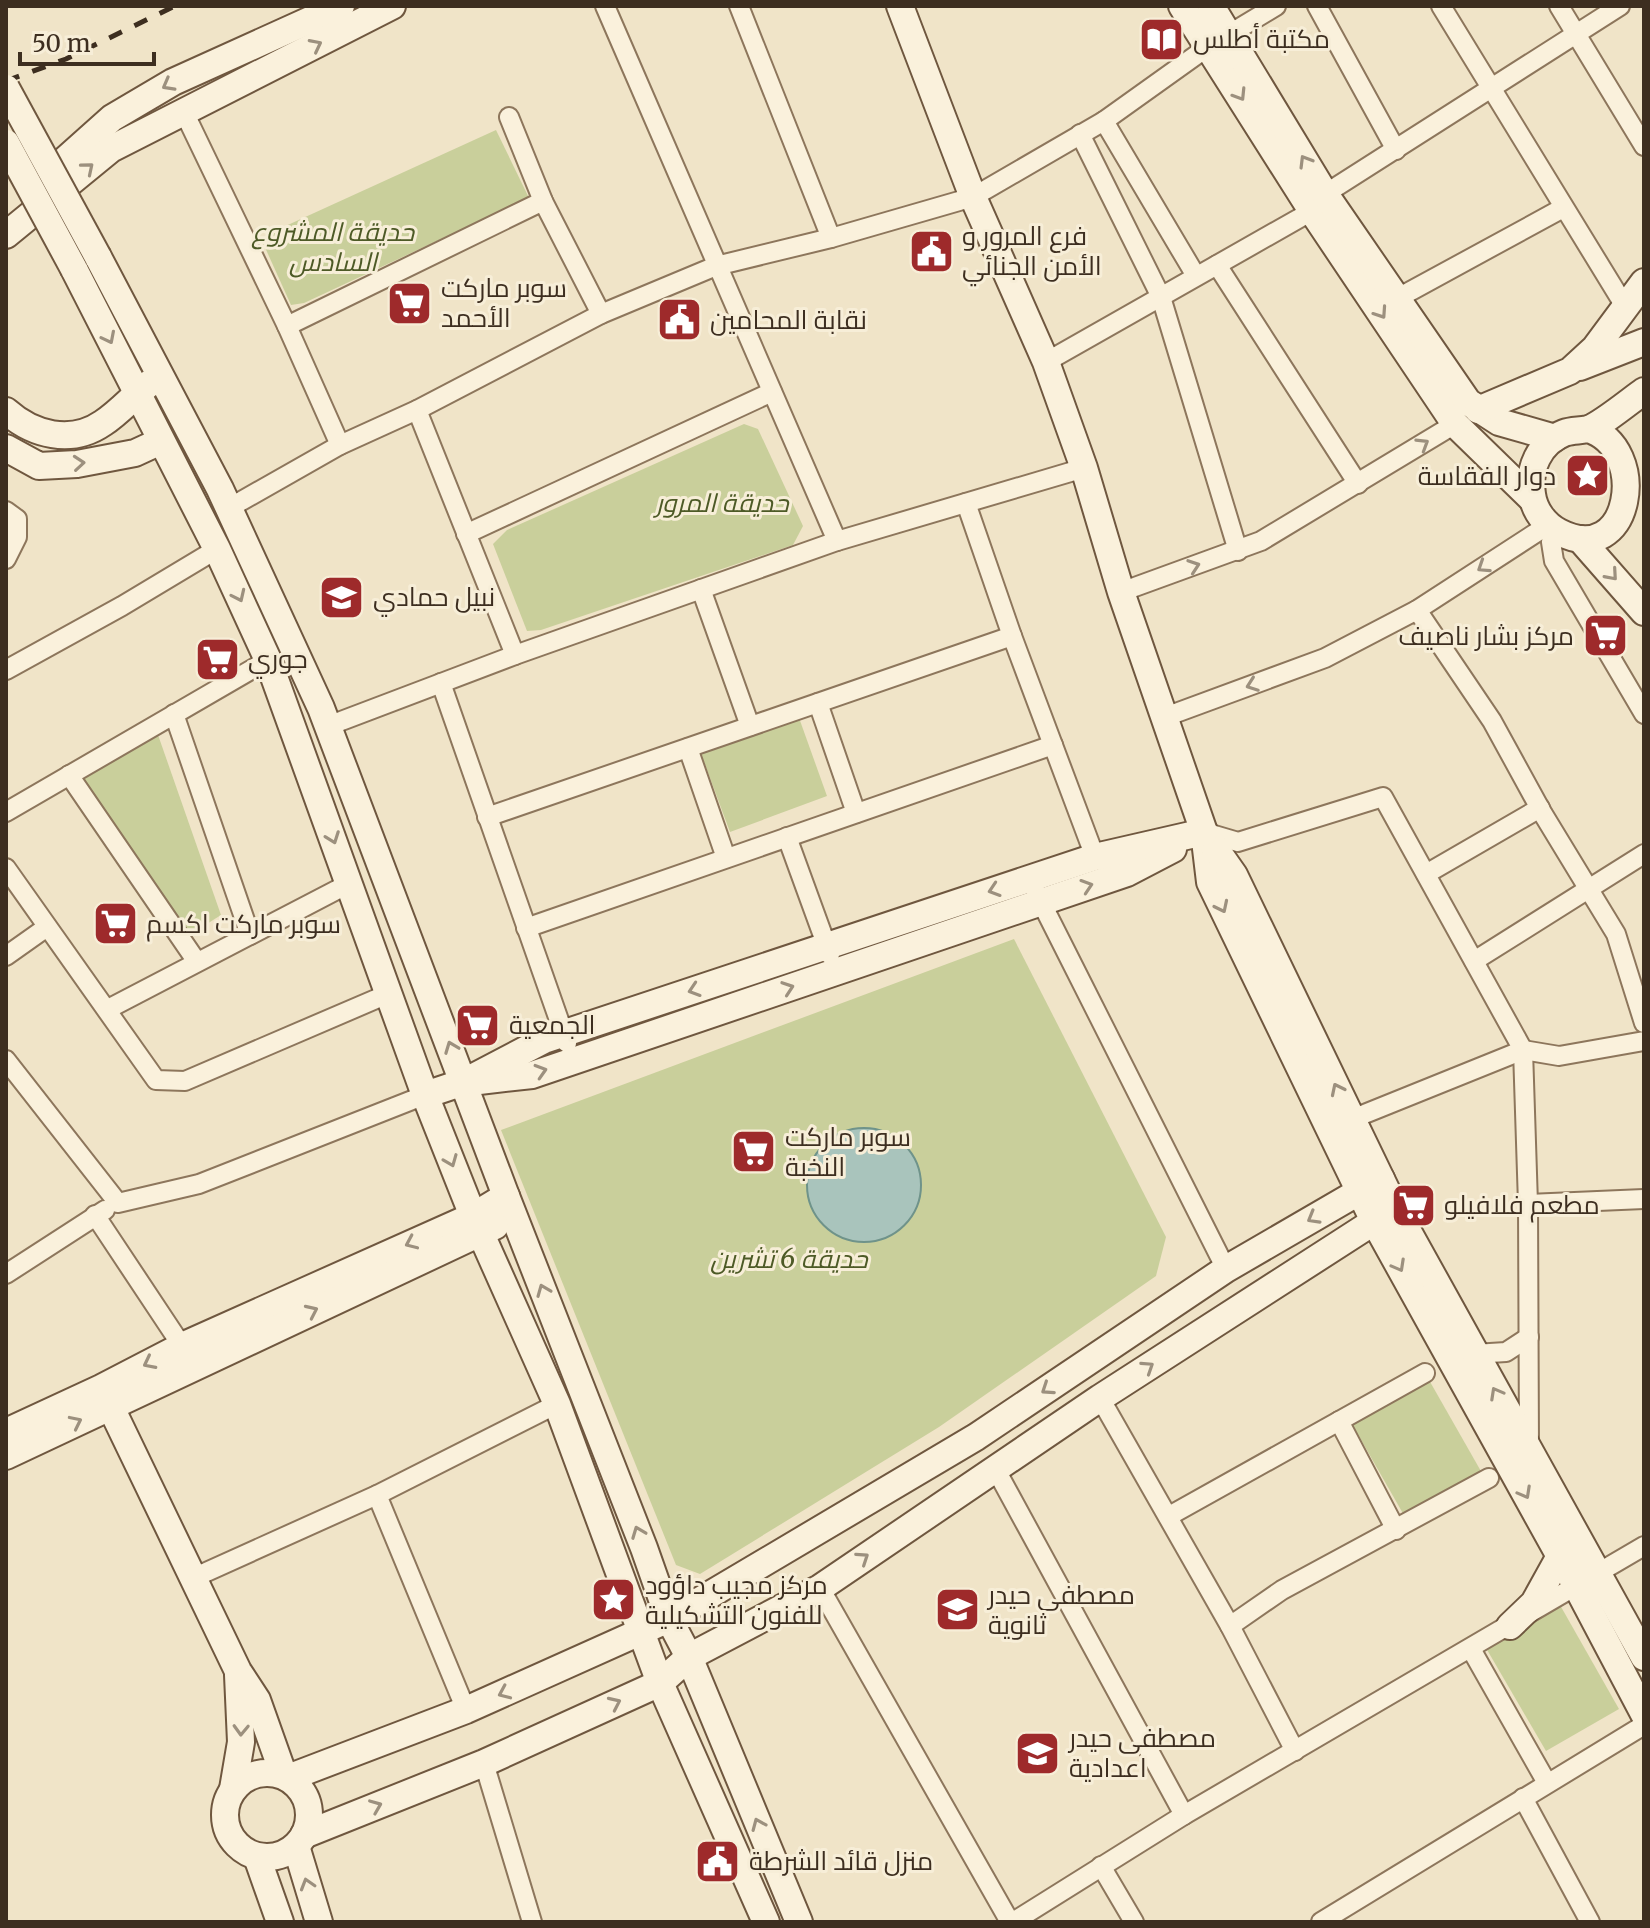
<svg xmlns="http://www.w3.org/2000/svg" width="1650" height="1928" viewBox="0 0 1650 1928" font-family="Merriweather,Cairo,serif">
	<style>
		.green { fill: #c9cf9b }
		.water { fill: #a9c4bc; stroke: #6f938a; stroke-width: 2 }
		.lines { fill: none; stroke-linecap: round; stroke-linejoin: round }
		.street-casing { stroke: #8d765c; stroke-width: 22 }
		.secondary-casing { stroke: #6f573f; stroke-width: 30 }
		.street { stroke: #faf1dc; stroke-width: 18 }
		.secondary { stroke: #faf1dc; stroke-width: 26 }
		.rail { stroke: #3d2e20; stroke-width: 5; stroke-dasharray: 14 14; stroke-linecap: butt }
		.secondary-bridge-casing { stroke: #6f573f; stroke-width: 30; stroke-linecap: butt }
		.secondary-bridge { stroke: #faf1dc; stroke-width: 26 }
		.oneway { stroke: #9c907e }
		.labels { text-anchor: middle; stroke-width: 6; stroke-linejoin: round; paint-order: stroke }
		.poi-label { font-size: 26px; fill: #3d2e20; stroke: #f7eed8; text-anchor: start }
		.park-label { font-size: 26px; font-style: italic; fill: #4d5a26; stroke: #f7eed8 }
	</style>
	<rect width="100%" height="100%" fill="#f0e4c8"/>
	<!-- green -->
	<g class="green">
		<path d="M496,130L529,198L304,303L291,305L263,243L268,234Z"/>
		<path d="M744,424L758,429L803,526L793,545L541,630L527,631L493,544L507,530Z"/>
		<path d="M798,715L827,796L730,832L700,751Z"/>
		<path d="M157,732L221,915L188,936L79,777Z"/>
		<path d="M1014,939L1166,1237L1156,1276L939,1427L700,1574L676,1565L501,1130Z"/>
		<path d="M1429,1380L1482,1473L1405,1517L1352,1424Z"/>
		<path d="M1560,1605L1619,1709L1546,1751L1486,1648Z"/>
	</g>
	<!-- water -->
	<circle class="water" cx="864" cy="1185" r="57"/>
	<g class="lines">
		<defs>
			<g id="street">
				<path d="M605,6L837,541"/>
				<path d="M739,6L831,238"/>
				<path d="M1317,6L1396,150"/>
				<path d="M1441,6L1626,308"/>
				<path d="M1559,6L1644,146"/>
				<path d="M1228,35L1276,6"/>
				<path d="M184,112L287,326L340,445"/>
				<path d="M509,117L543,201L601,314"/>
				<path d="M1104,121L1196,276"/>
				<path d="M1080,134L1161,297L1238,551"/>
				<path d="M1325,194L1620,6"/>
				<path d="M1217,265L1358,484"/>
				<path d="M1396,299L1563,208"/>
				<path d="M287,326L543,201"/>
				<path d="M1046,362L1312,211"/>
				<path d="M417,410L515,655"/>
				<path d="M966,503L1012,636L1095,857"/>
				<path d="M229,508L340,445L417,410L601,314L716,266L831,238L973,197L1104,121L1209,46"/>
				<path d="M6,511L17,519V537L6,559"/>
				<path d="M1553,529L1551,542L1554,561L1644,714"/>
				<path d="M466,534L772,392"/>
				<path d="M701,589L750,726"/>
				<path d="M1121,592L1261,541L1455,424"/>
				<path d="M1417,610L1492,721L1543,814L1616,934L1644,1023"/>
				<path d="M6,670L122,606L217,549"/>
				<path d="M441,683L567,1043"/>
				<path d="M818,703L856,813"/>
				<path d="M174,714L250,935"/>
				<path d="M1165,717L1325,658L1417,610L1548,525"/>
				<path d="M328,726L515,655L837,541L1084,468"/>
				<path d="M688,748L726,858"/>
				<path d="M69,775L197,962"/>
				<path d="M6,812L268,660"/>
				<path d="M487,817L1012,636"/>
				<path d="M1204,832L1238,842L1383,797L1523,1050L1528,1204L1529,1447"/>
				<path d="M787,837L830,955"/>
				<path d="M6,868L156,1080L185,1081L390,993"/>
				<path d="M1426,874L1540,808"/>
				<path d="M1036,892L1226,1269"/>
				<path d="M526,928L1053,745"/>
				<path d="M6,956L47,927"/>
				<path d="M1474,961L1644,854"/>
				<path d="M108,1009L350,883"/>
				<path d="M6,1060L118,1203L199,1184L425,1095"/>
				<path d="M1352,1119L1523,1050L1559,1056L1644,1041"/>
				<path d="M1528,1204L1644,1199"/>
				<path d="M95,1215L182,1346"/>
				<path d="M6,1274L105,1210"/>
				<path d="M1474,1354L1506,1352L1529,1337"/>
				<path d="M1100,1398L1230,1626L1295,1751"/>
				<path d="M1339,1421L1396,1530"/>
				<path d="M995,1468L1184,1815"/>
				<path d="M377,1495L466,1710"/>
				<path d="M1169,1516L1425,1373"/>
				<path d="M193,1578L377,1495L557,1404"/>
				<path d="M820,1588L1010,1922"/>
				<path d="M1230,1626L1282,1590L1489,1478"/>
				<path d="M1471,1649L1547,1783"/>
				<path d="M484,1763L532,1922"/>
				<path d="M1523,1798L1590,1922"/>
				<path d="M1101,1866L1134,1922"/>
				<path d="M1013,1922L1184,1815L1644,1546"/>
				<path d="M1321,1922L1644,1725"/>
			</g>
			<g id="secondary">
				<path d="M900,6L973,197L1046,362L1084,468L1121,592L1204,832L1210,882L1374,1221L1577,1587L1644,1714"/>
				<path d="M1182,6L1312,211L1455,424L1532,499"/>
				<path d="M1211,6L1325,194L1468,402L1499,422L1555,438"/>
				<path d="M37,185L112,118L173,82L341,6"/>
				<path d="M6,235L111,149L392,6"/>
				<path d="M98,257L220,489L321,708L506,1196L644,1548L669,1619L689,1657L799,1922"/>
				<path d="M74,269L217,549L268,660L425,1095L473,1216L557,1404L660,1683L766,1922"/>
				<path d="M1580,367L1644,342"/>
				<path d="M1478,410L1570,371L1595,348L1644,282"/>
				<path d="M6,411C33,435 71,445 103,423C120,412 134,395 150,383"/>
				<path d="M1588,429C1650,447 1632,570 1559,532C1545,525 1534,510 1532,494C1528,469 1539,443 1564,433C1572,430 1580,431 1588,429C1601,425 1631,400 1644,391"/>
				<path d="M6,448L39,466L77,464L135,453L161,441"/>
				<path d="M1580,539L1644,612"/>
				<path d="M1206,835L1234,875L1395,1208L1644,1657"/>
				<path d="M479,1081L532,1075L1127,873L1173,849"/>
				<path d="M425,1095L464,1082L544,1040L1095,857L1204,832"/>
				<path d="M103,1391L238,1671L257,1700L284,1776"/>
				<path d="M6,1432L101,1388L182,1346L473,1216L506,1196"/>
				<path d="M6,1456L495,1226"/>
				<path d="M1510,1626L1534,1603L1560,1556"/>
				<circle cx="267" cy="1815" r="42"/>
				<path d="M288,1778L466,1710L669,1619L976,1437L1226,1269L1381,1179"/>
				<path d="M233,1789L241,1742L238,1675"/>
				<path d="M304,1835L484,1763L660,1683L689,1657L820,1588L1100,1398L1395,1208"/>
				<path d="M296,1846L319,1922"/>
				<path d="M257,1857L280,1922"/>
			</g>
		</defs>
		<!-- street casing -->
		<use href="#street" class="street-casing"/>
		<!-- secondary casing -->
		<use href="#secondary" class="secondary-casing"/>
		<!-- street -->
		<use href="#street" class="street"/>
		<!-- secondary -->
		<use href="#secondary" class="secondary"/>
		<!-- rail -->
		<path class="rail" d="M6,81L66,59L175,6"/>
		<defs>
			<g id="secondary-bridge">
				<path d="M6,88L98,257"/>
				<path d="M6,143L74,269"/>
			</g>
		</defs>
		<!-- secondary-bridge casing -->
		<use href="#secondary-bridge" class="secondary-bridge-casing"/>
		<!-- secondary-bridge -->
		<use href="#secondary-bridge" class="secondary-bridge"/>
	</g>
	<!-- one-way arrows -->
	<defs><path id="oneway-chevron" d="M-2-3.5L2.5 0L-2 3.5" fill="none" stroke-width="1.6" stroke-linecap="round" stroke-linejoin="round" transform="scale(2)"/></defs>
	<g class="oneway">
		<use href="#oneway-chevron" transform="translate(316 45) rotate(-27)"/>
		<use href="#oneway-chevron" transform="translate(168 85) rotate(151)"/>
		<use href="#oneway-chevron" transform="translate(1240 95) rotate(58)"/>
		<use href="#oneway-chevron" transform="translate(1305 161) rotate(-121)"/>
		<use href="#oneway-chevron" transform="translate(88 168) rotate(-40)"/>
		<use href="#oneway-chevron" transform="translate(1381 313) rotate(56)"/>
		<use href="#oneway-chevron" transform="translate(109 338) rotate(63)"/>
		<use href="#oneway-chevron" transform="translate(1423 444) rotate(-32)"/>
		<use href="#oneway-chevron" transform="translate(79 463) rotate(-5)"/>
		<use href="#oneway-chevron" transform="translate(1194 566) rotate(-19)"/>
		<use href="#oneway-chevron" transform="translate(1483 567) rotate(147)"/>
		<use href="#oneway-chevron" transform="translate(1612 575) rotate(49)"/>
		<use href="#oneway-chevron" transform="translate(239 596) rotate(65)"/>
		<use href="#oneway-chevron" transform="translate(1252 685) rotate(160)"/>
		<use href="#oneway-chevron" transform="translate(333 838) rotate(70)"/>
		<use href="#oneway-chevron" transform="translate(1087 886) rotate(-18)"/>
		<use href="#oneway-chevron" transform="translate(994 890) rotate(162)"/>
		<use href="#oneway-chevron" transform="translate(1222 907) rotate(64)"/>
		<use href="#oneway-chevron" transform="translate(788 988) rotate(-19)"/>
		<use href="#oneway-chevron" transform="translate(694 990) rotate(162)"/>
		<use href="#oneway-chevron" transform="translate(451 1047) rotate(-111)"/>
		<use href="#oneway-chevron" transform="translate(541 1071) rotate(-17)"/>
		<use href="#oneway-chevron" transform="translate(1337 1089) rotate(-116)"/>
		<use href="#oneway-chevron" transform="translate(451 1161) rotate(68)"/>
		<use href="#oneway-chevron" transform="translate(1313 1218) rotate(150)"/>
		<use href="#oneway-chevron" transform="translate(411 1243) rotate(156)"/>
		<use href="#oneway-chevron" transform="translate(1399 1266) rotate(61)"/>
		<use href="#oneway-chevron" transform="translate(543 1290) rotate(-112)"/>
		<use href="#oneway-chevron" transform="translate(312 1311) rotate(-25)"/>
		<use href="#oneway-chevron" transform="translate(149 1363) rotate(153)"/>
		<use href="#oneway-chevron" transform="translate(1148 1367) rotate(-33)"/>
		<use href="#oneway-chevron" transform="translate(1047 1389) rotate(146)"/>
		<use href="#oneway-chevron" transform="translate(1496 1393) rotate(-119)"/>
		<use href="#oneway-chevron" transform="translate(76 1422) rotate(-26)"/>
		<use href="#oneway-chevron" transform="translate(1525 1493) rotate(61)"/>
		<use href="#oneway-chevron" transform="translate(638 1532) rotate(-111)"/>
		<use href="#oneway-chevron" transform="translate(863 1558) rotate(-34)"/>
		<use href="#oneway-chevron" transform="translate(504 1693) rotate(156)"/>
		<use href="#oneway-chevron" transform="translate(615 1703) rotate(-25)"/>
		<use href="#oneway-chevron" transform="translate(241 1730) rotate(92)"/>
		<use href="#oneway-chevron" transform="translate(376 1806) rotate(-22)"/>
		<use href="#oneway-chevron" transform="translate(758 1824) rotate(-113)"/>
		<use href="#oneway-chevron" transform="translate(307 1884) rotate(-107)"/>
	</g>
	<!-- icons -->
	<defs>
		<symbol id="library-square" viewBox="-11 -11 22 22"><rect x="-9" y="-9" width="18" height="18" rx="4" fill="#9e2a2b" stroke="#f7eed8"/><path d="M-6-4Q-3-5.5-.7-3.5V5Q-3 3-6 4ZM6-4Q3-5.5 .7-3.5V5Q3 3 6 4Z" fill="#fff"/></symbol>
		<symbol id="civic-square" viewBox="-11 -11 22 22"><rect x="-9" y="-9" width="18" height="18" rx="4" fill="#9e2a2b" stroke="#f7eed8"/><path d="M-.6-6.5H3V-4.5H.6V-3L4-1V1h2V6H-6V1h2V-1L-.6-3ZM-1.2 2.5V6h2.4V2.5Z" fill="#fff"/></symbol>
		<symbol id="supermarket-square" viewBox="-11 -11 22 22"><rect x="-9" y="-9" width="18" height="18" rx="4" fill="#9e2a2b" stroke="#f7eed8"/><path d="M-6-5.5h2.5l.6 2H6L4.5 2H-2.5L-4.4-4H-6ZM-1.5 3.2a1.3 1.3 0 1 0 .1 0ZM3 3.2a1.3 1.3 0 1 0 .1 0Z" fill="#fff"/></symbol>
		<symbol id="sight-square" viewBox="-11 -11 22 22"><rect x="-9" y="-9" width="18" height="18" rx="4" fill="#9e2a2b" stroke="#f7eed8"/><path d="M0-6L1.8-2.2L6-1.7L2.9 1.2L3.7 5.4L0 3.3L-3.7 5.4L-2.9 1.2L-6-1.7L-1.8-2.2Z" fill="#fff"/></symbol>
		<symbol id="school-square" viewBox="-11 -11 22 22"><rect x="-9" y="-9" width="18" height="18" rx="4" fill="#9e2a2b" stroke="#f7eed8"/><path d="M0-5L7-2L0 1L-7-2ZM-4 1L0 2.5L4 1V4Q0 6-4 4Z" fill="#fff"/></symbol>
	</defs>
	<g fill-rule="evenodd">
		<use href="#library-square" x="1136" y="14" width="51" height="51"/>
		<use href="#civic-square" x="906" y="226" width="51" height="51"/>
		<use href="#supermarket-square" x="384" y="278" width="51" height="51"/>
		<use href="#civic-square" x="654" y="294" width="51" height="51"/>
		<use href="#sight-square" x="1562" y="450" width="51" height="51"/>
		<use href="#school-square" x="316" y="572" width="51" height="51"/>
		<use href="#supermarket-square" x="1580" y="610" width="51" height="51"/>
		<use href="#supermarket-square" x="192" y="634" width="51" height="51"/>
		<use href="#supermarket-square" x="90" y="898" width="51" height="51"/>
		<use href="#supermarket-square" x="452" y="1000" width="51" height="51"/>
		<use href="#supermarket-square" x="728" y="1126" width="51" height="51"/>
		<use href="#supermarket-square" x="1388" y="1180" width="51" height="51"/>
		<use href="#sight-square" x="588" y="1574" width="51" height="51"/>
		<use href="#school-square" x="932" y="1584" width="51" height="51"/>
		<use href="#school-square" x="1012" y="1728" width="51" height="51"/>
		<use href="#civic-square" x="692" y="1836" width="51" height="51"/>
	</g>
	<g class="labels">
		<!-- poi labels -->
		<g class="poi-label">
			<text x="1193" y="48">مكتبة أطلس</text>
			<text x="962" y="245">فرع المرور و<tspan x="962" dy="30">الأمن الجنائي</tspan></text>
			<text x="441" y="297">سوبر ماركت<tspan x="441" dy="30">الأحمد</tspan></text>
			<text x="710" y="329">نقابة المحامين</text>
			<text x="1556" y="485" text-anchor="end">دوار الفقاسة</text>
			<text x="373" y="606">نبيل حمادي</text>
			<text x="1574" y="645" text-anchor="end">مركز بشار ناصيف</text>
			<text x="248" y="668">جوري</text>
			<text x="146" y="933">سوبر ماركت اكسم</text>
			<text x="509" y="1034">الجمعية</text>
			<text x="785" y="1146">سوبر ماركت<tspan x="785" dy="30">النخبة</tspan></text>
			<text x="1444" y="1214">مطعم فلافيلو</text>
			<text x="645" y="1594">مركز مجيب داؤود<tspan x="645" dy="30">للفنون التشكيلية</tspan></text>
			<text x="988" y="1604">مصطفى حيدر<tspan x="988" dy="30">ثانوية</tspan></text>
			<text x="1069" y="1747">مصطفى حيدر<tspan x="1069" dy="30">اعدادية</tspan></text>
			<text x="749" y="1870">منزل قائد الشرطة</text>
		</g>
		<!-- park labels -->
		<g class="park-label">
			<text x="333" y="241">حديقة المشروع<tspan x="333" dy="30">السادس</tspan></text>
			<text x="722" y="512">حديقة المرور</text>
			<text x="789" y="1268">حديقة 6 تشرين</text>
		</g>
	</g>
	<!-- border -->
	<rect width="1650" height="1928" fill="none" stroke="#3d2e20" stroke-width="16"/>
	<!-- scale -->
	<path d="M20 52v12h134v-12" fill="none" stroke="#3d2e20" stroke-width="4"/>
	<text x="32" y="52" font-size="24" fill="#3d2e20" stroke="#f7eed8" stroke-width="6" paint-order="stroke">50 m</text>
</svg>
